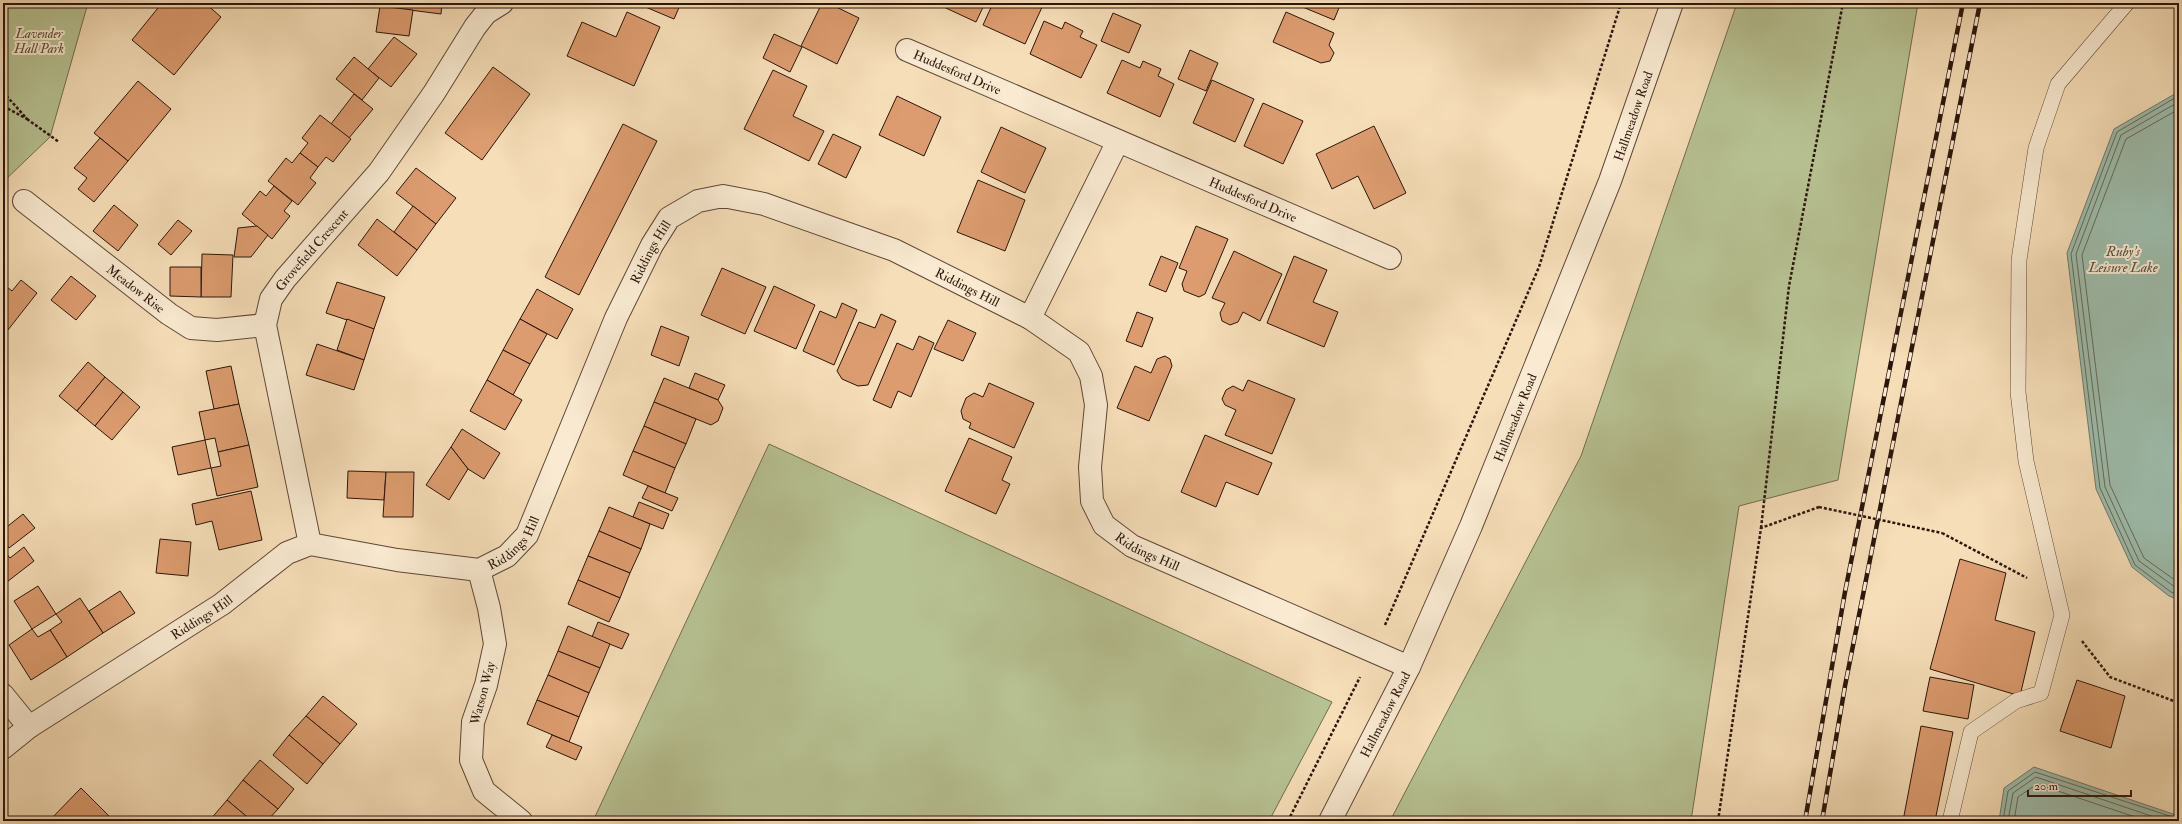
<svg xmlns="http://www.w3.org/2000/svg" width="2182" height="824" viewBox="0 0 2182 824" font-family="'IM FELL Double Pica',serif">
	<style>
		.green { fill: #b7c293; stroke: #726c50 }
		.water { fill: #9dbcab; stroke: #70796b }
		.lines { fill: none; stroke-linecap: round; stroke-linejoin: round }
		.shore { stroke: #64685c; stroke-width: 1 }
		.building { fill: #dc9c6f; stroke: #2c150c }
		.service-casing { stroke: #5e4737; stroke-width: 16 }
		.minor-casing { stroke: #5e4737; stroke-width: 24 }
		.tertiary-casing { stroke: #5e4737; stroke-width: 24 }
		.path { stroke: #2c150c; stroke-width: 2.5; stroke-dasharray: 3 2; stroke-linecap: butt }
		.service { stroke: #f9ead1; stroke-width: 15 }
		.minor { stroke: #f9ead1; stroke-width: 22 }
		.tertiary { stroke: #f9ead1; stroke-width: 22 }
		.rail-casing { stroke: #2c150c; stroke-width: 4.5 }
		.rail { stroke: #f9ead1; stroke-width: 3; stroke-dasharray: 9; stroke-linecap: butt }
		.path-bridge { stroke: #2c150c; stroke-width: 2.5; stroke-dasharray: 3 2; stroke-linecap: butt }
		.labels { text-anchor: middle; stroke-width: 4; stroke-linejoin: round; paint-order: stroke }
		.park-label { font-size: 13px; font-style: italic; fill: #564934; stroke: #f9ead1 }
		.street-label { font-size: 13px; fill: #2c150c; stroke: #f9ead1 }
		.water-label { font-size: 14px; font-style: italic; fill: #544f44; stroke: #f9ead1 }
	</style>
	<rect width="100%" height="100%" fill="#f6deb8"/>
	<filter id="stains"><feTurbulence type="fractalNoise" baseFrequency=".005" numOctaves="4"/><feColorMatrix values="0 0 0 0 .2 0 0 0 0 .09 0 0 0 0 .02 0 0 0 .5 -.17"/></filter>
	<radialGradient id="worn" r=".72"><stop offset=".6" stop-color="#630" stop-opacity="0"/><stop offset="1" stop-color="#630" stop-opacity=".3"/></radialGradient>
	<!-- green -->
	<g class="green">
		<path d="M3,3H88L50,137L3,182Z"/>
		<path d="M1737,3H1918L1838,480L1739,506L1691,821H1390L1581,456Z"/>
		<path d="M769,444L1332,702L1269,821H593Z"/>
	</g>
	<!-- water -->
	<g class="water">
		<path d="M2179,94V600L2169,596L2132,567L2096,489L2067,253L2114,129L2173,95Z"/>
		<path d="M2034,767L2179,816V821H1999L2004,788Z"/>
	</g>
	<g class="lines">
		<!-- shore -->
		<g class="shore">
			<path d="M2179,98L2173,99L2117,132L2071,254L2100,488L2135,565L2171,592L2179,595"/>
			<path d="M2179,103L2175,104L2121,135L2076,254L2105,487L2139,561L2179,590"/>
			<path d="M2179,109L2126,139L2082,255L2110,485L2144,558L2179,583"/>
			<path d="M2003,821L2008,791L2035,772L2179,819"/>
			<path d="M2008,821L2013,793L2036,777L2166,821"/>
			<path d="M2014,821L2018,797L2037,784L2147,821"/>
		</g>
	</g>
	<!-- building -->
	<g class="building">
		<path d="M162,3H205L221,17L174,75L132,40Z"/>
		<path d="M403,3H442L441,14L402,9Z"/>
		<path d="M636,3H681L674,19Z"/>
		<path d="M822,3H828L859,18L837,64L801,46Z"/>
		<path d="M935,3H985L976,22Z"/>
		<path d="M993,3H1044L1025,44L983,25Z"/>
		<path d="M1293,3H1341L1334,20Z"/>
		<path d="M380,6L413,10L409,36L376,32Z"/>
		<path d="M627,12L660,27L634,86L567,56L582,22L616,37Z"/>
		<path d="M1286,12L1334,33L1329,45L1334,53L1330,61L1321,63L1273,42Z"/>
		<path d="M1113,13L1141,25L1129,53L1101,41Z"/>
		<path d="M1044,21L1062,29L1065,22L1083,31L1080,37L1097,45L1081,78L1030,54Z"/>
		<path d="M774,34L802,47L790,72L763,58Z"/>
		<path d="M394,37L417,54L391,87L368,69Z"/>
		<path d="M1190,50L1218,63L1206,91L1178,79Z"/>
		<path d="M354,57L379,78L362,100L336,79Z"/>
		<path d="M1122,60L1140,68L1143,61L1161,69L1158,76L1174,84L1160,117L1107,93Z"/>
		<path d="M493,67L530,94L482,160L445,133Z"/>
		<path d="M773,70L807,86L793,116L824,131L809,161L744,129Z"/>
		<path d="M1212,80L1254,99L1235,142L1193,123Z"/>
		<path d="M138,81L171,109L128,161L94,133Z"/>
		<path d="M354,94L373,109L349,138L331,124Z"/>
		<path d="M897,96L941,117L924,156L879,135Z"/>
		<path d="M1263,103L1303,121L1283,164L1244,146Z"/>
		<path d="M320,115L351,139L333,162L326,157L318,167L300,153L308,143L302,138Z"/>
		<path d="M623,124L657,141L579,295L545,277Z"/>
		<path d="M1374,126L1406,193L1374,209L1358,176L1332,189L1316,154Z"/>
		<path d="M1001,127L1046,148L1025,193L981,172Z"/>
		<path d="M833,134L861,147L846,178L818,164Z"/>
		<path d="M100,138L128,161L94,202L78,189L87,178L74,168Z"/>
		<path d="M300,153L318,167L310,178L316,183L298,205L268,181L286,158L292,163Z"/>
		<path d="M416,168L456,198L436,224L396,193Z"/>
		<path d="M978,180L1025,200L1005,251L957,232Z"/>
		<path d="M274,186L292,201L284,211L290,216L272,239L242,214L260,191L266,196Z"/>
		<path d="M114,205L138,225L118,251L93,231Z"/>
		<path d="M413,206L436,224L417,250L394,232Z"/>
		<path d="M377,219L417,250L397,276L358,245Z"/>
		<path d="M178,220L192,231L171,255L158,244Z"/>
		<path d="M257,226L268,235L251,257H234L238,228Z"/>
		<path d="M1196,226L1228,239L1205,294L1199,297L1184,291L1182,284L1187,271L1179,268Z"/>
		<path d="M1234,251L1282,274L1260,321L1243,312L1238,322L1230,325L1222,321L1220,313L1225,303L1212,298Z"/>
		<path d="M202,254L233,255L231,297H201Z"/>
		<path d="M1161,256L1178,263L1166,292L1149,285Z"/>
		<path d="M1294,256L1327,270L1313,302L1338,312L1324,347L1267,323Z"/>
		<path d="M170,267H201V297L170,296Z"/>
		<path d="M722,268L766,287L745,334L701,315Z"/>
		<path d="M71,276L96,296L76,320L51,300Z"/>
		<path d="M21,280L37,293L4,335L3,284L12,291Z"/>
		<path d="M337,282L385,297L374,329L326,313Z"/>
		<path d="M774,286L815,305L796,349L754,331Z"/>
		<path d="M537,289L573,309L557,339L520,319Z"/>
		<path d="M842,303L857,310L834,365L803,351L820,311L836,318Z"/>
		<path d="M1137,312L1153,318L1142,347L1126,341Z"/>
		<path d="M881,314L896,321L868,385L858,386L842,379L837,371L859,322L875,328Z"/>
		<path d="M347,319L374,329L364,360L337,350Z"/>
		<path d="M520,319L547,334L530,364L503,350Z"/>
		<path d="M948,320L976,333L963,361L934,349Z"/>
		<path d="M661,326L689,337L679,366L651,355Z"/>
		<path d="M919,336L934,343L911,397L898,391L891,408L873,400L897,343L913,350Z"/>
		<path d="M317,344L364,360L354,390L306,375Z"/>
		<path d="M503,350L530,364L513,395L487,380Z"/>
		<path d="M1165,356L1170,359L1172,366L1149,421L1117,408L1135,366L1151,373L1157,359Z"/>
		<path d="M88,362L105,377L77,411L59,396Z"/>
		<path d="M231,366L239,404L214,409L206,371Z"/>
		<path d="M695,373L725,385L718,400L689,388Z"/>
		<path d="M105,377L123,392L95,426L77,411Z"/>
		<path d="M664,378L718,400L723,408L718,421L711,425L654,402Z"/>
		<path d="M487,380L522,400L505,430L470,411Z"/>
		<path d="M1248,380L1295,399L1272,454L1225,435L1236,410L1225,405L1222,399L1226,390L1233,386L1243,391Z"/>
		<path d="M989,383L1034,403L1014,448L969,428L971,423L963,419L961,411L966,398L974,393L983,397Z"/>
		<path d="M123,392L140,407L112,440L95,426Z"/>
		<path d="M654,402L696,419L686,444L644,426Z"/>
		<path d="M239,404L249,445L218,452L215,438L205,440L199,412Z"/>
		<path d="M644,426L686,444L675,468L633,451Z"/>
		<path d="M462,429L500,453L484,479L468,469L451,447Z"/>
		<path d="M1205,435L1272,463L1258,495L1226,482L1216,507L1181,492Z"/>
		<path d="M969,438L1012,457L1002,480L1010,484L996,514L945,491Z"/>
		<path d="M205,440L211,468L178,475L172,447Z"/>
		<path d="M249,445L258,487L217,496L211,468L221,466L218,452Z"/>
		<path d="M451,447L468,469L449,500L426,485Z"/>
		<path d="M633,451L675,468L665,493L623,475Z"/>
		<path d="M348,471L386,472L384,500L347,498Z"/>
		<path d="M386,472H414L413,517H383Z"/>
		<path d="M648,486L678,498L672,511L642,498Z"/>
		<path d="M251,491L262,540L219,550L212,521L196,525L192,504Z"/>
		<path d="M639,502L669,514L663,529L633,517Z"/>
		<path d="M609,507L650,524L641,549L599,531Z"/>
		<path d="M23,514L35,528L9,548L3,540V530Z"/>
		<path d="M599,531L641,549L630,573L588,556Z"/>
		<path d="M160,539L191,542L188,576L156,573Z"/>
		<path d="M24,547L34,561L3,585V554L5,552L10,558Z"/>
		<path d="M588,556L630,573L620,598L578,580Z"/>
		<path d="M1960,559L2006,573L1995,620L2035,632L2020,696L1930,669Z"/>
		<path d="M578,580L620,598L609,622L568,604Z"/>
		<path d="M38,586L56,614L32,629L14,601Z"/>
		<path d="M120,591L135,613L103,633L89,611Z"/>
		<path d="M80,598L103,633L67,657L50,630L62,622L56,614Z"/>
		<path d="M598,622L629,634L622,649L592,637Z"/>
		<path d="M568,626L610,644L600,668L558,651Z"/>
		<path d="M32,629L38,637L50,630L67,657L31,680L9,645Z"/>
		<path d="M558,651L600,668L589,693L548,675Z"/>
		<path d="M548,675L589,693L579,717L537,700Z"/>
		<path d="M1930,677L1974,685L1968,719L1923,711Z"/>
		<path d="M2077,680L2125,696L2111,748L2060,731Z"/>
		<path d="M323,696L357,724L340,744L306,716Z"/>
		<path d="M537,700L579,717L569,742L527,724Z"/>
		<path d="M306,716L340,744L323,764L289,735Z"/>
		<path d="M1921,726L1953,732L1935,821H1903Z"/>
		<path d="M289,735L323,764L307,784L273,755Z"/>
		<path d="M552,735L582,747L576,760L546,747Z"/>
		<path d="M260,760L294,789L278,809L243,780Z"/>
		<path d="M243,780L278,809L267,821H252L227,800Z"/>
		<path d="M81,788L114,821H49Z"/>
		<path d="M227,800L252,821H212L210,820Z"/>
	</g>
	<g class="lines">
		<defs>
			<path id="service" d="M1950,821L1971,732L2016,701L2041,693L2062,615L2026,461L2018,392L2019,260L2036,148L2058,84L2127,3"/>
			<g id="minor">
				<path id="s1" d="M907,50L1390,258"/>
				<path id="s2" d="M24,201L169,314L191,328L217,330L265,325"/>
				<path d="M1030,318L1118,141"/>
				<path id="s3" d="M310,544L265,325L271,299L285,279L379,172L434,93L475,27L486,13L502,3"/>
				<path d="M479,570L489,608L495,644L486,685L473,722L471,760L484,791L521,821"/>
				<path d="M3,695L29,727"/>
				<path id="s4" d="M3,748L29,727L222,604L287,553L310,544L397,560L479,570L507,556L527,535L616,318L652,245L669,218L698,201L723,196L764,204L894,250L1030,318L1079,352L1091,376L1096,405L1090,467L1092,501L1104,525L1132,546L1409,667"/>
			</g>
			<g id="tertiary">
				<path id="s5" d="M1330,821L1409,667L1471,526L1610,181L1672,3"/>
			</g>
		</defs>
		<!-- service casing -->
		<use href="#service" class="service-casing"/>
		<!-- minor casing -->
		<use href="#minor" class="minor-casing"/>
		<!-- tertiary casing -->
		<use href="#tertiary" class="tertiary-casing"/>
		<!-- path -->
		<g class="path">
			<path d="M3,92L27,119L3,106"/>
			<path d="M27,119L59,142"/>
			<path d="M1761,528L1789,286L1843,3"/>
			<path d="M1942,533L2027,578"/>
			<path d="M1385,625L1539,267L1621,3"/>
			<path d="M2082,641L2110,677L2179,703"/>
			<path d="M1288,821L1360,677"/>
			<path d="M1718,821L1761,528L1819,507"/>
		</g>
		<!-- service -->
		<use href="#service" class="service"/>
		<!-- minor -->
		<use href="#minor" class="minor"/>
		<!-- tertiary -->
		<use href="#tertiary" class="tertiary"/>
		<defs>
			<g id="rail">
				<path d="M1805,821L1845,592L1963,3"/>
				<path d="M1822,821L1845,686L1980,3"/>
			</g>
		</defs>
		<!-- rail casing -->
		<use href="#rail" class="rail-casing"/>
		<!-- rail -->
		<use href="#rail" class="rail"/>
		<!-- path-bridge -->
		<path class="path-bridge" d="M1819,507L1942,533"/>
	</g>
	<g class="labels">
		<!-- park labels -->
		<g class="park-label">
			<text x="39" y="38">Lavender<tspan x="39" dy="15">Hall Park</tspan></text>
		</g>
		<!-- street labels -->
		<g class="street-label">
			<text dy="5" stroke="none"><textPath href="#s1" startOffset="55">Huddesford Drive</textPath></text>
			<text dy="5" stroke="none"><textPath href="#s5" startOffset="768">Hallmeadow Road</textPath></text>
			<text dy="5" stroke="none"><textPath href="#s1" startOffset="377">Huddesford Drive</textPath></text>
			<text dy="5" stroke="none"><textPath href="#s3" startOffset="314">Grovefield Crescent</textPath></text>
			<text dy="5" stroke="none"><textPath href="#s4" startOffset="910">Riddings Hill</textPath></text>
			<text dy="5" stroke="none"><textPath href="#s4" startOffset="1270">Riddings Hill</textPath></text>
			<text dy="5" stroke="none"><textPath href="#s2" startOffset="142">Meadow Rise</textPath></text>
			<text dy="5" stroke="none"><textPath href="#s5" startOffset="444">Hallmeadow Road</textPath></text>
			<text dy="5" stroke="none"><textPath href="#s4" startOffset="586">Riddings Hill</textPath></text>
			<text dy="5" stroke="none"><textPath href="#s4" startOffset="1630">Riddings Hill</textPath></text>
			<text dy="5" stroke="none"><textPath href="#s4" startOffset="238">Riddings Hill</textPath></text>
			<text transform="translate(482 693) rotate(-75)" y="5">Watson Way</text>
			<text dy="5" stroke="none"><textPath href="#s5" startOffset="120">Hallmeadow Road</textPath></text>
		</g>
		<!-- water labels -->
		<g class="water-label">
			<text x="2123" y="256">Ruby’s<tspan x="2123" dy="16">Leisure Lake</tspan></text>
		</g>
	</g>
	<!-- margin -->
	<rect width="2182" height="824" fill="none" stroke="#f6deb8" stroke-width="16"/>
	<rect x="4" y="4" width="2174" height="816" fill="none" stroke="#2c150c" stroke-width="2"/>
	<rect x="8" y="8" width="2166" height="808" fill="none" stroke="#2c150c"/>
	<!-- scale -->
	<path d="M2028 790v6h103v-6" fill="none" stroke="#2c150c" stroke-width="2"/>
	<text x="2034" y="790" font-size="12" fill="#2c150c" stroke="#f9ead1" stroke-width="3" paint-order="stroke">20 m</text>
	<rect width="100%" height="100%" filter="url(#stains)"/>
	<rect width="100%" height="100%" fill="url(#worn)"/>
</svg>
